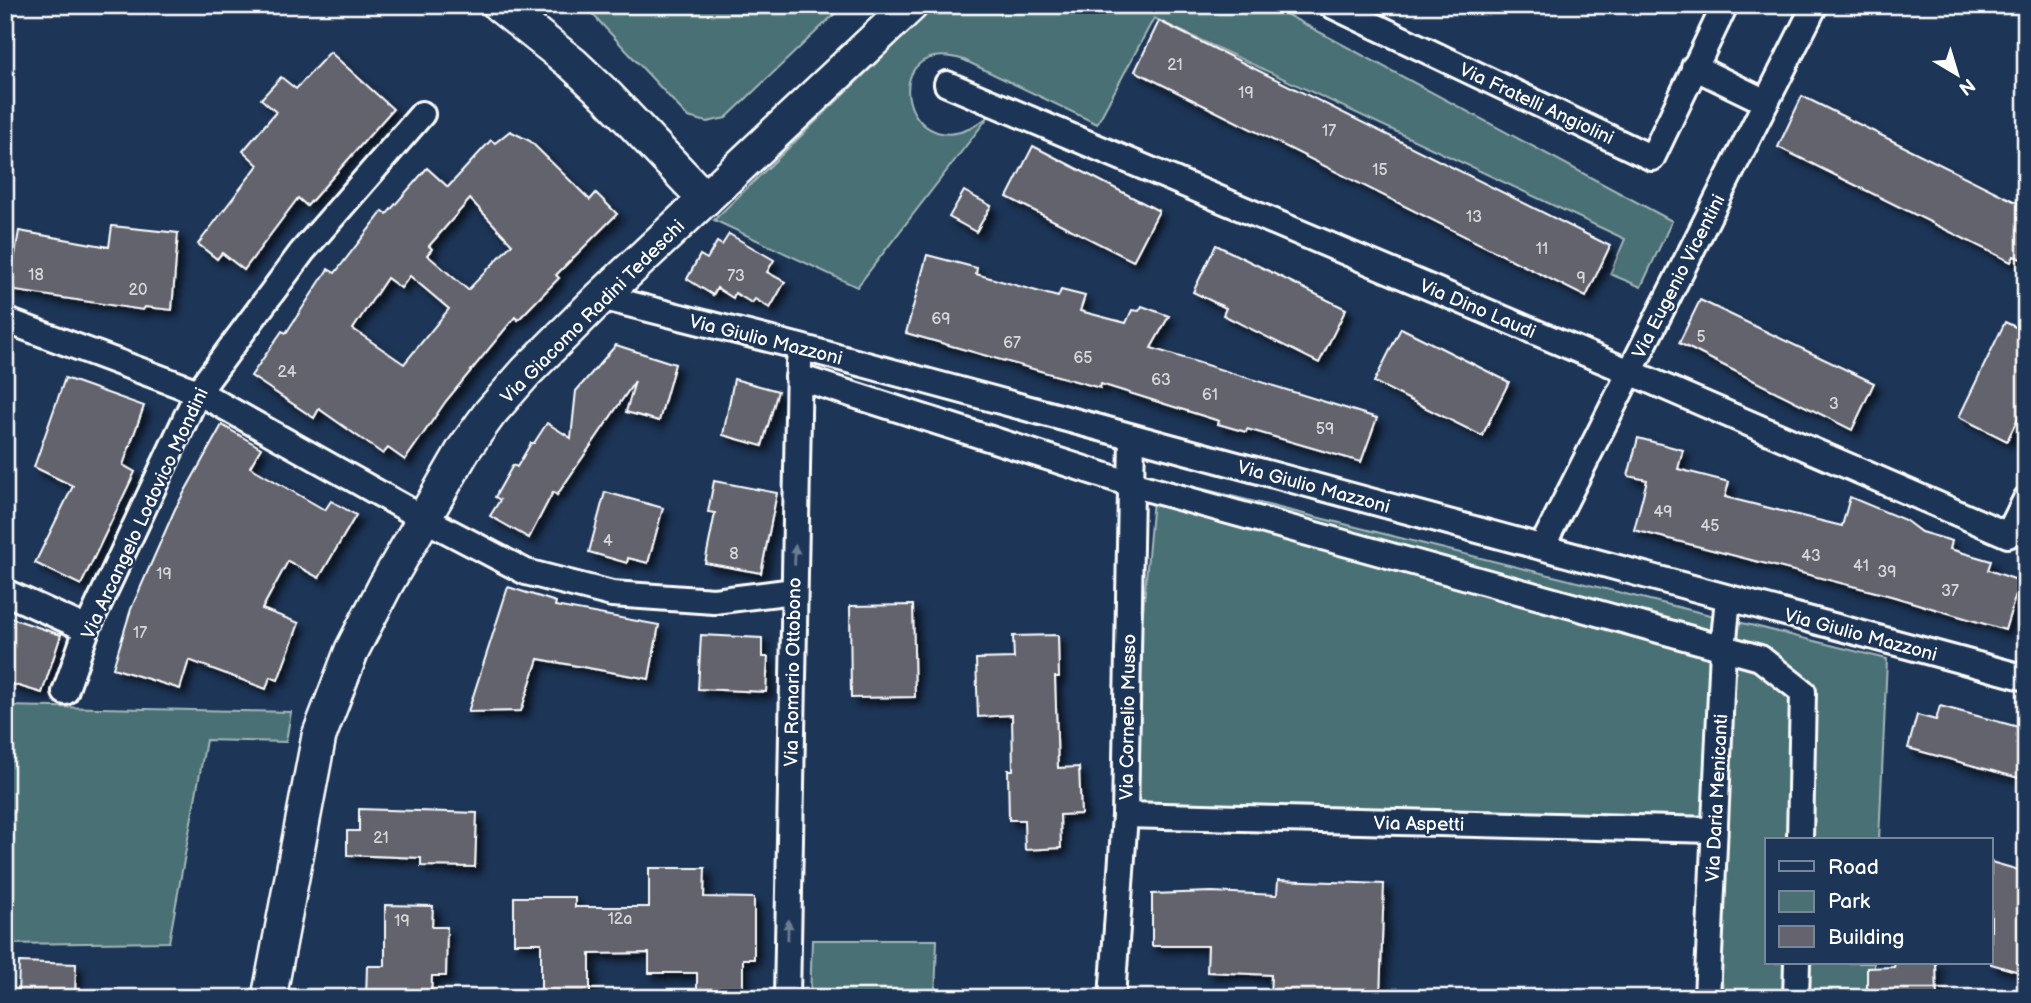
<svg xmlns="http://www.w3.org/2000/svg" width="2031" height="1003" viewBox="0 0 2031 1003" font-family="'Balsamiq Sans',sans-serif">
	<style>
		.green { fill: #4a7074; stroke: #a4b8ba; stroke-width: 2 }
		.building { fill: #64636e; stroke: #fff; stroke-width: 2; fill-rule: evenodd; filter: url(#shadow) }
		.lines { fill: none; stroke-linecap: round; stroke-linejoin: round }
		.street-casing { stroke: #fff; stroke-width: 30 }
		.secondary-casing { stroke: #fff; stroke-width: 38 }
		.street { stroke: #1d3557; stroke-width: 24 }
		.secondary { stroke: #1d3557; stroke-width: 33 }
		.oneway { fill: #6c7c92 }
		.labels { text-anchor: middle; stroke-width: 5; stroke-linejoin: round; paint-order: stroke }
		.number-label { font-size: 16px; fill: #d8d8db }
		.street-label { font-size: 19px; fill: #fff; stroke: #1d3557 }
	</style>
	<defs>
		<filter id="shadow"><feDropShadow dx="6" dy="6" stdDeviation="3.5" flood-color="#0009"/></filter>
	</defs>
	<rect width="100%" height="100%" fill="#1d3557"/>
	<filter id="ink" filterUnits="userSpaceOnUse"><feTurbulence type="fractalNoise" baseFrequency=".0143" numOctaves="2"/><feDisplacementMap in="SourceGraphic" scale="14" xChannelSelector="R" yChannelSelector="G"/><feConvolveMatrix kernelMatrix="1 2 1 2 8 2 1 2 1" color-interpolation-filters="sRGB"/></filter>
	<g filter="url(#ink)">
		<!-- green -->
		<g class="green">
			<path d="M584,5H844L726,118L707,122L688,117Z"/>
			<path d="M936,5H1269L1672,221L1641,287L1610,274L1625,239L1154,18L1097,124L964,60C878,34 900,161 971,128C977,125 983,120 989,116L857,287L714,220Z"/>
			<path d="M1155,477L1887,659L1879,840H1767V963H1874L1872,998H1723L1714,831L1125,815Z"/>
			<path d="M5,706L291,712L286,742L206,740L169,942L5,944Z"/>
			<path d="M812,940H937L935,998H810Z"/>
		</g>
		<!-- building -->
		<g class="building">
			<path d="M1159,21L1610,246L1586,297L1135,71Z"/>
			<path d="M330,52L393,109L307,206L298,198L244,270L222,253L217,259L198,244L258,165L243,151L276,112L261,99L281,77L296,89Z"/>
			<path d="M1802,96L2026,207V261L2014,256L2011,262L1778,147Z"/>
			<path d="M510,131L530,141L590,200L596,193L617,214L556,275L559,278L518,320L515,317L446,401L405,460L388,448L383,454L319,409L314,418L251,376L282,331L286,333L328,269L335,273L383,211L387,214L427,168L448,187L491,140L495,143ZM470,199L512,244L468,290L427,255L432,249L429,246ZM410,276L449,309L404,364L353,329L387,278L401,288Z"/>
			<path d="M1033,146L1159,211L1133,261L1007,197Z"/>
			<path d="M964,191L991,206L976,232L949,217Z"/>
			<path d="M112,226L178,233L172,310L145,307L143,310L9,290L19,231L109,247Z"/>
			<path d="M729,234L774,260L767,272L785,282L770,308L755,299L752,303L735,293L733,298L717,288L713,295L687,279L700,255L707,259L717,242L722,245Z"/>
			<path d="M1216,245L1346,309L1319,363L1223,315L1226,308L1193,292Z"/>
			<path d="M927,255L977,268L976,274L1058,297L1061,290L1085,296L1080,311L1126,323L1132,310L1139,311L1142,306L1169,316L1151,348L1377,418L1361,462L1247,429L1246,432L1218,424L1219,421L1101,384L1100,388L906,333Z"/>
			<path d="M1700,300L1874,383L1852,430L1679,343Z"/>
			<path d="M2005,322L2026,332V402L2007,441L1959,417Z"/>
			<path d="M1401,328L1509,382L1482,436L1374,382Z"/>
			<path d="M616,345L675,364L659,421L626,412L635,381L557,495L553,492L529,538L490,516L500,500L495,497L513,465L517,467L531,443H534L547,423L571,438L576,391Z"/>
			<path d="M65,378L144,406L123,465L135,472L81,585L35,563L73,486L34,467Z"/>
			<path d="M734,379L778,391L762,446L723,435Z"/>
			<path d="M222,425L261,448L250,467L325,510L331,501L356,515L319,578L288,561L262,609L299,623L278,680L270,677L266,689L189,660L180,689L113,668L131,609L175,509Z"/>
			<path d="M1638,438L1683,450L1678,469L1729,482L1725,497L1842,526L1850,497L1905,520L1921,532L1952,541L1950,549L1991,561L1988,570L2020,581L2005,630L1891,596L1634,530L1647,480L1628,476Z"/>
			<path d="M714,481L777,493L761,573L705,563L715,513L708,512Z"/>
			<path d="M605,492L663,508L648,563L628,558L627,563L589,552Z"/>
			<path d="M508,587L556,602L555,606L659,625L649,679L538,659L521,711L468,712Z"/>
			<path d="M913,605L915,697L851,698L850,606Z"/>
			<path d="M5,616L61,635L42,693L5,682Z"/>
			<path d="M701,635L762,638V657H768L766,692L698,689Z"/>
			<path d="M1058,635L1059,677H1055L1058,768L1079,767L1081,814L1060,815L1061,848L1025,850L1024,820H1009L1008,770H1013L1012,715L978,717L976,659L1014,658L1013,636Z"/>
			<path d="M1940,706L2026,729V780L1908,748L1917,715L1936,720Z"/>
			<path d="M359,809L477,813L475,867L421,866V858L347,855V831H359Z"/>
			<path d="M1991,862L2026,872V974L1991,964Z"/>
			<path d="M649,868H705L704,897L754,898V959H743V998H697V973H649V953L590,954V998H541V943H514V897H575V907H649Z"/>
			<path d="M1278,880L1384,884L1380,998H1270L1271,975L1207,972L1208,946H1152V894L1212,892L1277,895Z"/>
			<path d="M385,905L433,906L432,927H447L446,976H432L431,998H366L367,966H385Z"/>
			<path d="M19,962L76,964L75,998H18Z"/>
			<path d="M1895,963H1936L1937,998H1867V968L1894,967Z"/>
		</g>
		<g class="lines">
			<defs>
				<g id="street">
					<path d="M1331,5L1652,158L1725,5"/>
					<path d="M1694,67L1766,102"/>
					<path d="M947,84L1630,372L2008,535L2026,499"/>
					<path d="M601,297L800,347L2026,678"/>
					<path d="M5,320L198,392L423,518L526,572L612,594L714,601L794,591"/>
					<path d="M798,377L1131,484L1760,658L1803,692L1800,840"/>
					<path d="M1542,547L1815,5"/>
					<path d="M5,592L87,629"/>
					<path d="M65,692L87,629L198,392L302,252L422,114"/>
					<path d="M1125,815L1714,830"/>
					<path d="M787,998L799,362"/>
					<path d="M1112,998L1125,815L1132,437"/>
					<path d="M1707,998L1723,649L1728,598"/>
					<path d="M1796,998L1797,963"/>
				</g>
				<g id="secondary">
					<path d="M499,5L573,64L608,97L705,199"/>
					<path d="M269,998L319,736L352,650L385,586L464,449L490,413L526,372L601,297L911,5"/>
				</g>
			</defs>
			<!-- street casing -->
			<use href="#street" class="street-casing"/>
			<!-- secondary casing -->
			<use href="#secondary" class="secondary-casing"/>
			<!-- street -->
			<use href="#street" class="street"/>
			<!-- secondary -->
			<use href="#secondary" class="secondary"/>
		</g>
		<!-- one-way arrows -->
		<defs><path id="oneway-solid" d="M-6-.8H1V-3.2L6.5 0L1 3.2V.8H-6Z" transform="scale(1.75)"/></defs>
		<g class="oneway">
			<use href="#oneway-solid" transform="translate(795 555) rotate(-88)"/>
			<use href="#oneway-solid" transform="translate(788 930) rotate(-89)"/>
		</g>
	</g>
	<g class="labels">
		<!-- number labels -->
		<g class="number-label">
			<text x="1175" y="70">21</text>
			<text x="1246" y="98">19</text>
			<text x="1329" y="136">17</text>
			<text x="1380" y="175">15</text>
			<text x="1474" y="222">13</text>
			<text x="1542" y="254">11</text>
			<text x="36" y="280">18</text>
			<text x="736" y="281">73</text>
			<text x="1581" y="283">9</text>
			<text x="138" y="295">20</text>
			<text x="941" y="324">69</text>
			<text x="1701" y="342">5</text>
			<text x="1012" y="348">67</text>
			<text x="1083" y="363">65</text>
			<text x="287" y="377">24</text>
			<text x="1161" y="385">63</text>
			<text x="1210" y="400">61</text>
			<text x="1834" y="409">3</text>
			<text x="1325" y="434">59</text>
			<text x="1663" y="517">49</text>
			<text x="1710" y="531">45</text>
			<text x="608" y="546">4</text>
			<text x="734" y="559">8</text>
			<text x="1811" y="561">43</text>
			<text x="1861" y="571">41</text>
			<text x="1887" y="577">39</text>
			<text x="164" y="579">19</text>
			<text x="1950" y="596">37</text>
			<text x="140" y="638">17</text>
			<text x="381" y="843">21</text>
			<text x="620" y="924">12a</text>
			<text x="402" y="926">19</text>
		</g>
		<!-- street labels -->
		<g class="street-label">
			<text transform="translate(1537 103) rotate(25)" y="7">Via Fratelli Angiolini</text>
			<text transform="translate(1678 276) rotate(-63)" y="7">Via Eugenio Vicentini</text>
			<text transform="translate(1478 308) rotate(23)" y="7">Via Dino Laudi</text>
			<text transform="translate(592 311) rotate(-45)" y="7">Via Giacomo Radini Tedeschi</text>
			<text transform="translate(766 339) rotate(14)" y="7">Via Giulio Mazzoni</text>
			<text transform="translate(1314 486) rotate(15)" y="7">Via Giulio Mazzoni</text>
			<text transform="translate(144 513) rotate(-65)" y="7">Via Arcangelo Lodovico Mondini</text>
			<text transform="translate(1861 634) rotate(15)" y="7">Via Giulio Mazzoni</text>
			<text transform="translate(792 672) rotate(-89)" y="7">Via Romario Ottobono</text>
			<text transform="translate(1127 717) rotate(-89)" y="7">Via Cornelio Musso</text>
			<text transform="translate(1716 798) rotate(-87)" y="7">Via Daria Menicanti</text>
			<text transform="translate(1419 823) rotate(1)" y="7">Via Aspetti</text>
		</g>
	</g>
	<!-- margin -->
	<rect width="2031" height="1003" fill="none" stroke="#1d3557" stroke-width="28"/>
	<rect x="14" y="14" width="2003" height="975" fill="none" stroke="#fff" stroke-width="2.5" filter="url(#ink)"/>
	<!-- legend -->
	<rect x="1765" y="838" width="228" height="126" fill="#1d3557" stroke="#77869a" stroke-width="2"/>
	<rect x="1779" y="861" width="35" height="10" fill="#1d3557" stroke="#77869a" stroke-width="2"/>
	<text x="1828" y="874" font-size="21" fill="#ffffff">Road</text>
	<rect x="1779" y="891" width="35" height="21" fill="#4a7074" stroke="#77869a" stroke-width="2"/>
	<text x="1828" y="908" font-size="21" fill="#ffffff">Park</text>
	<rect x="1779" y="926" width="35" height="21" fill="#64636e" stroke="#77869a" stroke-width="2"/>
	<text x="1828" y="944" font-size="21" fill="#ffffff">Building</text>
	<!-- north arrow -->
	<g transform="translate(1957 74) rotate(142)" stroke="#1d3557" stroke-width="5" paint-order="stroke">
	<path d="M0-5L12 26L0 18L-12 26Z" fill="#ffffff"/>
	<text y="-10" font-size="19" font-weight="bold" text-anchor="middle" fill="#ffffff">N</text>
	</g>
</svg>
